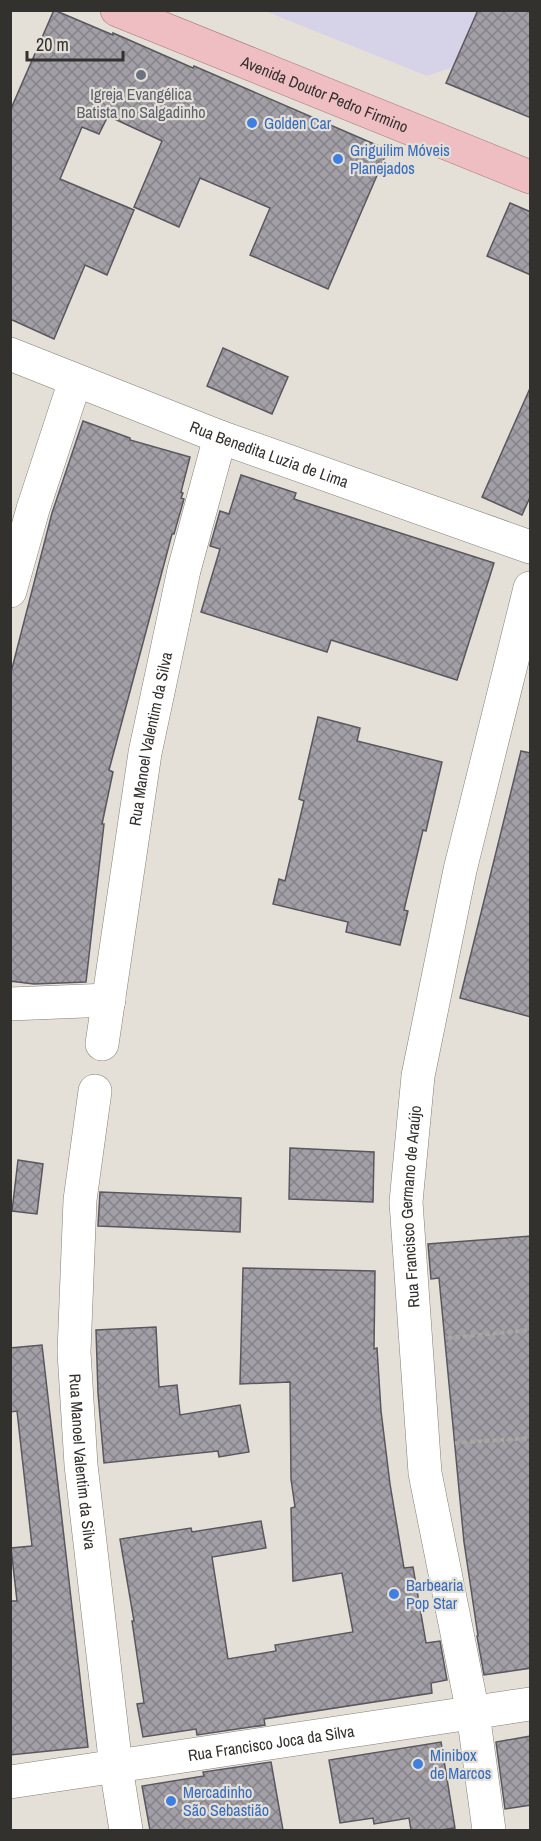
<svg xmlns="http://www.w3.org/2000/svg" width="541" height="1841" viewBox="0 0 541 1841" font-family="'Archivo Narrow',sans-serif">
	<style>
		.education { fill: #d6d2e8 }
		.building { fill: url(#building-cross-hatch); stroke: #5a575e; stroke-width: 1.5 }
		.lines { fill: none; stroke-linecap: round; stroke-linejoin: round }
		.minor-casing { stroke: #837f77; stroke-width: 34 }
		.major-casing { stroke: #a57175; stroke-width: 34 }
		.path { stroke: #aaa6a0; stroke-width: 4; stroke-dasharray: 4.5 3; stroke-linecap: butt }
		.minor { stroke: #fff; stroke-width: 33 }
		.major { stroke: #eebec3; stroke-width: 33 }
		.worship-dot { fill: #6b7280; stroke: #e4dfd7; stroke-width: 2 }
		.shop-dot { fill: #3f7fe0; stroke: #e4dfd7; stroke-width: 2 }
		.labels { text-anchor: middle; stroke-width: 4.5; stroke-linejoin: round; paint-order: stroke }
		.worship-label { font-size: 16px; fill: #5b616d; stroke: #e4dfd7 }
		.street-label { font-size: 16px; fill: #33312e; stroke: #e4dfd7 }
		.shop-label { font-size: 16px; fill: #366cbe; stroke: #e4dfd7; text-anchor: start }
	</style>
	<defs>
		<pattern id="building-cross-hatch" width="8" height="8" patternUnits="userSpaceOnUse" patternTransform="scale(1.5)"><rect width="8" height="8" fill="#a29fa7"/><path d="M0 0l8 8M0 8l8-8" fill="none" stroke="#858288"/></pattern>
	</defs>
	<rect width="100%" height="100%" fill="#e4dfd7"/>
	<!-- education -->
	<path class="education" d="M265,11H478L453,67L427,76Z"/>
	<!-- building -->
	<g class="building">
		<path d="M54,10L113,35V33L193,68L194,66L388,150L328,289L250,255L270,208L200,178L179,227L134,207L162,141L108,116L99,134L82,127L60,179L134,210L107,275L85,265L54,339L10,319V111Z"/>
		<path d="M478,10H531V118L446,83Z"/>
		<path d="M510,203L531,212V275L487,256Z"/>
		<path d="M223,348L288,377L272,414L207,386Z"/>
		<path d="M531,386V495L522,515L482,497Z"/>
		<path d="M83,421L130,438V440L190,457L181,492L183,493L181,498L184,499L174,534H172L167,553L109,770L113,772L102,824H104L86,982L34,984L10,981V676L52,513Z"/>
		<path d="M241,475L296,493L294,499L494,563L457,680L331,640L327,652L201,612L220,549L210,546L220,511L229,514Z"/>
		<path d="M318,717L360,728L357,741L442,762L426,831L423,830L404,910L408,911L400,945L346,932L348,922L273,904L279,879L285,881L304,801L299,799Z"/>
		<path d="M521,751L531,753V1017L460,998Z"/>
		<path d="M290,1148L374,1152L373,1202L289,1199Z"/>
		<path d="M18,1160L43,1164L37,1214L12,1211Z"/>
		<path d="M100,1192L241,1198L240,1232L98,1226Z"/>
		<path d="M531,1236V1668L484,1675L477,1636H478L464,1542L439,1278L431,1279L428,1244Z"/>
		<path d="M243,1268L375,1271L374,1349L377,1348L381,1411L390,1484L404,1568L413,1567L426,1643L440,1641L447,1680L431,1683L432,1693L264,1719L265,1725L197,1735L196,1729L143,1737L137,1704L144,1703L132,1621H134L120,1539L191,1528L192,1532L261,1521L266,1548L212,1557L228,1659L276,1651L275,1645L353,1632L342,1573L293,1581L291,1508L295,1507L291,1479L290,1382L240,1384Z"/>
		<path d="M156,1327L159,1387L177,1385L180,1415L240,1405L249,1452L219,1457L218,1451L104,1463L98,1393L96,1330Z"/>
		<path d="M42,1345L88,1747L10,1755V1601H17L11,1548L32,1546L17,1411L10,1412V1348Z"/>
		<path d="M531,1736V1805L505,1809L496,1742Z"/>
		<path d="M441,1742L455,1828L440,1830H411L409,1818L374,1824L373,1818L340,1823L329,1760Z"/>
		<path d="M271,1762L283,1830H150L142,1786L204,1776L203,1772Z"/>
	</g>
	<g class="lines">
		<defs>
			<g id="minor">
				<path id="s1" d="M10,354L220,437L530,547"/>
				<path d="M10,591L33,509L75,381"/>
				<path d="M10,1004L109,1000"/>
				<path id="s2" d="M102,1044L145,753L184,570L220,437"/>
				<path id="s3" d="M95,1091L80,1200L74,1352L81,1465L116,1767L126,1830"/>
				<path id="s4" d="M10,1782L530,1704"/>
				<path id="s5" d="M489,1830L473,1713L425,1473L406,1202L418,1076L460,870L530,588"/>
			</g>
			<g id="major">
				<path id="s6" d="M117,10L530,177"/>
			</g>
		</defs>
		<!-- minor casing -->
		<use href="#minor" class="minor-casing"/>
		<!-- major casing -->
		<use href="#major" class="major-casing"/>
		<!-- path -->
		<g class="path">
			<path d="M448,1338L530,1330"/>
			<path d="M455,1443L530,1438"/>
		</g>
		<!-- minor -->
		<use href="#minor" class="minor"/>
		<!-- major -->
		<use href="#major" class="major"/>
	</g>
	<!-- markers -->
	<circle class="worship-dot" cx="141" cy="75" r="6"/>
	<g class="shop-dot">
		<circle cx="252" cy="123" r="6"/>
		<circle cx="338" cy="159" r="6"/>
		<circle cx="394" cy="1594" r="6"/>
		<circle cx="418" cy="1764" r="6"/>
		<circle cx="171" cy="1801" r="6"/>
	</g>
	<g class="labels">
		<!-- worship labels -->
		<g class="worship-label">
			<text x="141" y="100">Igreja Evangélica<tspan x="141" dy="18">Batista no Salgadinho</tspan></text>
		</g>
		<!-- street labels -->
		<g class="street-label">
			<text dy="6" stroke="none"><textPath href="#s6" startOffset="224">Avenida Doutor Pedro Firmino</textPath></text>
			<text dy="6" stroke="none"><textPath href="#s1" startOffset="278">Rua Benedita Luzia de Lima</textPath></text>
			<text dy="6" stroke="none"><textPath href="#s2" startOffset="309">Rua Manoel Valentim da Silva</textPath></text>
			<text dy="6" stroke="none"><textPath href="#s5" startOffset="630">Rua Francisco Germano de Araújo</textPath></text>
			<text dy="6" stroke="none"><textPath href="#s3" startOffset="372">Rua Manoel Valentim da Silva</textPath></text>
			<text dy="6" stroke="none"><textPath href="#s4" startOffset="264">Rua Francisco Joca da Silva</textPath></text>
		</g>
		<!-- shop labels -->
		<g class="shop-label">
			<text x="264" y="129">Golden Car</text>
			<text x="350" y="156">Griguilim Móveis<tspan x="350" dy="18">Planejados</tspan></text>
			<text x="406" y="1591">Barbearia<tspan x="406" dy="18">Pop Star</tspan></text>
			<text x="430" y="1761">Minibox<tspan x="430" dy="18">de Marcos</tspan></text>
			<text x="183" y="1798">Mercadinho<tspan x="183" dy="18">São Sebastião</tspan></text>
		</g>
	</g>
	<!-- border -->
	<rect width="541" height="1841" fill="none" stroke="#33312e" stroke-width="24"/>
	<!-- scale -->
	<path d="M27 51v9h96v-9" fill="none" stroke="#33312e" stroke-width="3"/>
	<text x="36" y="51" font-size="18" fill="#33312e" stroke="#e4dfd7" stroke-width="4.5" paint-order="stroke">20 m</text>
</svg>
